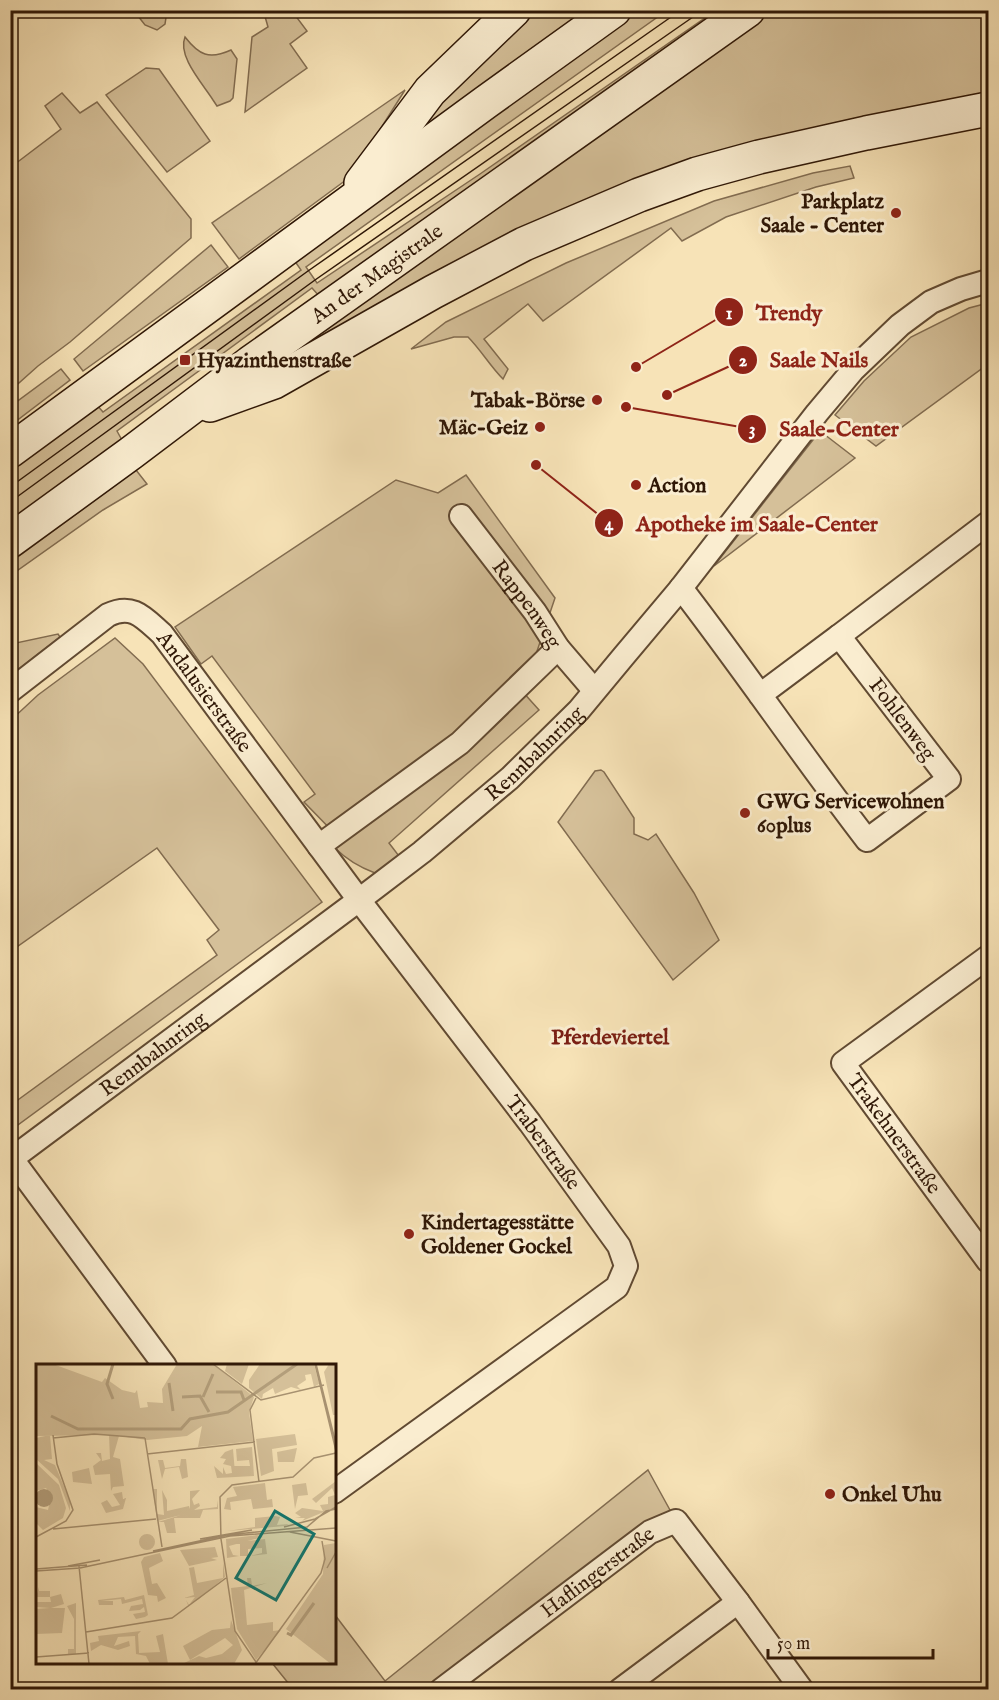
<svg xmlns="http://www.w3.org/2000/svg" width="999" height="1700" viewBox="0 0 999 1700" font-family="'IM FELL English',serif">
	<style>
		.green { fill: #d5c099; stroke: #826c50; stroke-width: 1.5 }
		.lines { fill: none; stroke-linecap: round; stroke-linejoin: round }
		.minor-casing { stroke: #614a32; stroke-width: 26 }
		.secondary-casing { stroke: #2f1706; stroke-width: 36 }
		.minor { stroke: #faedd0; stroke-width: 22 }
		.secondary { stroke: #faedd0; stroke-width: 33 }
		.tram { stroke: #2f1706; stroke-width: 1.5 }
		.poi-dot { fill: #8f2418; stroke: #faedd0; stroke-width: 2 }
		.labels { text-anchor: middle; stroke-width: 6; stroke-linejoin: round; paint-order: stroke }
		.poi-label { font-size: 21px; font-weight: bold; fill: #2f1706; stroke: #faedd0; text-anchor: start }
		.street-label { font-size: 21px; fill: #2f1706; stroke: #faedd0 }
		.neighbourhood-label { font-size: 22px; font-weight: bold; fill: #7a1f14; stroke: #faedd0 }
		.inset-river { fill: none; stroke: #b39e7b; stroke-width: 3 }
		.inset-road { fill: none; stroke: #a79170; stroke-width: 1.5 }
		.view { fill: #0f766e; fill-opacity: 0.15; stroke: #0f766e; stroke-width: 3 }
		.inset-edge { fill: none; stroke: #2f1706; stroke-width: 3 }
		.leader { fill: none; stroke: #8f2418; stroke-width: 2 }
		.callout-dot { fill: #8f2418; stroke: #faedd0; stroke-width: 2 }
		.mark-label { font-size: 18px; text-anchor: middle; font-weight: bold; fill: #fff }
		.callout-label { font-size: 22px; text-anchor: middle; font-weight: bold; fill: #8f2418; stroke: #faedd0; stroke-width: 6; stroke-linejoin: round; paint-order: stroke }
	</style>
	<rect width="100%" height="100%" fill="#f7e3b7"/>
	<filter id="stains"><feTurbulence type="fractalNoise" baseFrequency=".00333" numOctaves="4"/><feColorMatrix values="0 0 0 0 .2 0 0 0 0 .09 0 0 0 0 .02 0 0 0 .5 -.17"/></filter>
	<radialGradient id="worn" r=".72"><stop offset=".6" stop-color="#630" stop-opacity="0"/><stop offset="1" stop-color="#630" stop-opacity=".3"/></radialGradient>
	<!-- green -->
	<g class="green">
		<path d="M269,10L292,11L307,31L290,44L307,68L245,112L252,37L268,27L264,13Z"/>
		<path d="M134,11H167L165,24L157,30L145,25Z"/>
		<path d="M529,11H589L419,132L455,79Z"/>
		<path d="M637,11H666L306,267L317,283L480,174L715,11H728L320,297L312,288L117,431L123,442L11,525L10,464L96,404L103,412L301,270L294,260Z"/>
		<path d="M772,11H988V97L800,135L277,367L274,361Z"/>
		<path d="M185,37C199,55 209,60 231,50L237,59L233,98L230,101L217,106L213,100C203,84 177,56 185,37Z"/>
		<path d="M146,68L159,69L210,141L167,172L106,95Z"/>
		<path d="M405,90L350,177L239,259L212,223Z"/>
		<path d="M62,93L80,113L97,102L191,219V238L70,342L38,366L11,390V167L61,129L45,106Z"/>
		<path d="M850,166L854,178L816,187L726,217L682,241L671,228L543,321L528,304L484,339L508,369L503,379C490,366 481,350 468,337H454L411,349L446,322L566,263L714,201L813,173Z"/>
		<path d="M211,245L228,267L83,371L74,359Z"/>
		<path d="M988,303V364L876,446L835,415L864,381L911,337L969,308Z"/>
		<path d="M61,369L70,380L11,425V406Z"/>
		<path d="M820,431L855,458L714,566Z"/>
		<path d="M136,470L147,484L103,510L11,575V562Z"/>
		<path d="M466,475L555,598L533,663L513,681L539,710L389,843L399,856L375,873C359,867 347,860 335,848L339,838L304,802L315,794L212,656L201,664L175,627L396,480L438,493Z"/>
		<path d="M58,634L60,637L11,675V644Z"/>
		<path d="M115,638L143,664L322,902L11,1130V1097L15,1102L217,955L207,940L219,930L157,848L11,951V720L38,695Z"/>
		<path d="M601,770L604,772L634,818V834L648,840L656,834L694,893L719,940L673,980L558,822L595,771Z"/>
		<path d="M648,1470L676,1521L441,1689H293L272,1663L334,1662L335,1615L385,1681Z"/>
	</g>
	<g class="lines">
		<defs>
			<g id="minor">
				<path id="s1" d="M461,516L535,612L558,648L594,690"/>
				<path d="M681,588C745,671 803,757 867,840L949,779L839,636L760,695"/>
				<path d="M839,636L988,523"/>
				<path id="s2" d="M10,691L108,615C133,603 144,618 162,634L359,900L530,1123L619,1246L626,1266L617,1287L334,1492"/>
				<path d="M319,846L460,743L558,648"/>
				<path id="s3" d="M988,957L843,1063L988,1261"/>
				<path d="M12,1159L165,1366"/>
				<path id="s4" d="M10,1160L359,900L422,852L510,778L579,710L623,657L681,588L817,413L854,369L900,325L931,302L961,289L988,281"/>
				<path id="s5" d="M441,1690L650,1532L676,1521L738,1602L802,1690"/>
				<path d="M620,1690L738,1602"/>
			</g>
			<g id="secondary">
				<path d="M361,183L430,91L514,10"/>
				<path d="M210,405L274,382L433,292L524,244L639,195L697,174L759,157L866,133L988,109"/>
				<path d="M10,451L486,102L614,10"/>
				<path id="s6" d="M10,541L131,453L250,363L748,10"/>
			</g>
		</defs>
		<!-- minor casing -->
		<use href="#minor" class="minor-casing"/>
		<!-- secondary casing -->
		<use href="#secondary" class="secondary-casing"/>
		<!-- minor -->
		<use href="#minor" class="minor"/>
		<!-- secondary -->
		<use href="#secondary" class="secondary"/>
		<!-- tram -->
		<g class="tram">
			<path d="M10,487L308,271L681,10"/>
			<path d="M10,502L315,280L703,10"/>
		</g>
	</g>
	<!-- markers -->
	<g class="poi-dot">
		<circle cx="896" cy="213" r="6"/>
		<rect x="179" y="354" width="12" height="12" rx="3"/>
		<circle cx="597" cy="400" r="6"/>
		<circle cx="540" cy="427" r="6"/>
		<circle cx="636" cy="485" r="6"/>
		<circle cx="745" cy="813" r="6"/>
		<circle cx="409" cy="1234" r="6"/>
		<circle cx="830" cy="1494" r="6"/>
	</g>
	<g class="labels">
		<!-- poi labels -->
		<g class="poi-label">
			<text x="884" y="208" text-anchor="end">Parkplatz<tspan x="884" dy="24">Saale - Center</tspan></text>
			<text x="197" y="367">Hyazinthenstraße</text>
			<text x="585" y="407" text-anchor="end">Tabak-Börse</text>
			<text x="528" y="434" text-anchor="end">Mäc-Geiz</text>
			<text x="648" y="492">Action</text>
			<text x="757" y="808">GWG Servicewohnen<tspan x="757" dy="24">60plus</tspan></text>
			<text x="421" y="1229">Kindertagesstätte<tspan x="421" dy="24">Goldener Gockel</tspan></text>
			<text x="842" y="1501">Onkel Uhu</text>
		</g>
		<!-- street labels -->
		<g class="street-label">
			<text dy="7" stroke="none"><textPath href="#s6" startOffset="454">An der Magistrale</textPath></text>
			<text dy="7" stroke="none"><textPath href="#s1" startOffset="110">Rappenweg</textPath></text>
			<text dy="7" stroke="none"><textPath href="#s2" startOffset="258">Andalusierstraße</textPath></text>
			<text transform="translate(903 719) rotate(53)" y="7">Fohlenweg</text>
			<text dy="7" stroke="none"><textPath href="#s4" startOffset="664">Rennbahnring</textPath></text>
			<text dy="7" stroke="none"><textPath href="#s4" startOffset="178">Rennbahnring</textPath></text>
			<text dy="7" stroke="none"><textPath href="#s3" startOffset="267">Trakehnerstraße</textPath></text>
			<text dy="7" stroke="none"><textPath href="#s2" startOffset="822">Traberstraße</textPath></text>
			<text dy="7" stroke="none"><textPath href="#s5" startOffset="196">Haflingerstraße</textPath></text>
		</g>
		<!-- neighbourhood labels -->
		<g class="neighbourhood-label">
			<text x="610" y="1044">Pferdeviertel</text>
		</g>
	</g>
	<!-- overview -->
	<g transform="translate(36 1364)">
		<rect width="300" height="300" fill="#f7e3b7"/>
		<path d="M0,0H17L66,18L69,14L86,26L99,29L101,26L104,44L112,43L111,38L127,39L126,25L141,0H177L218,33L213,48L217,77L162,83L166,62L151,72L111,76L83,72L77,93L84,95L88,122L77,123L75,127L74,110L59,111L57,102L65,96L60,89H65L66,97L74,95L73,71L0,72ZM191,0H213L206,20L189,7ZM224,0H278L283,20L278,23L275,10L269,11L270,16L261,22L265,26L255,23L239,30L237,24L227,30L226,35L213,24V16ZM293,0H300V51H297L288,8ZM259,70L261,81L236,85L238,107L225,112L220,75ZM14,71L16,95L8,96L19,101L34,137V147L22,115L0,95V74ZM216,83L218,112L181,114L178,102L187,110V103L190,110L196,109L195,102L187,100L190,95L184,94L189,88L197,85L199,109L198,102H214L213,96L201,97L200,85ZM261,84L258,98H242L241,88ZM145,95H150L152,113L146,115L143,103L129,105L126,115L122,96H127L129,104L144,102ZM0,99L23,121L30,144L27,154L7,166L0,159V143L12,146L15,132L10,124L0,127ZM53,104L56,120L37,118L36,108ZM300,117V143L266,157L269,154H259L265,153L259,149L266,144L287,147L284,141L292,140V133L299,131L296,124L280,139L276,135ZM229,119L231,136L236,135L237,143L217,145L215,135L194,138L195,146L188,145L191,134L201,132L197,123ZM270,119L272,131L262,132L259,145L256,121ZM117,125H121V150L128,151L126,126L131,136V147L153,142L154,145V127L164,126L156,135L158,141L163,139L164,142L158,146L181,143L182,136V145L167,146L164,154H138L140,169H131L128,158H122L145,151L121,157ZM86,128L87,135H88L89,134H90L87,145L70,149L65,139L71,136L76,143L84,141L77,130ZM239,152L244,153L241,161L253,160L249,162L191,167L219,163V154ZM103 178a8 8 0 1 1 16 0a8 8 0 1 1-16 0ZM221,171L227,173L193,182L197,191L203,192L191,194L190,175ZM229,175L231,190L214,192L226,189V184L212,185V192H204V178ZM300,179V300H295L250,265L287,210L288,181ZM179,183L182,193L175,194L181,196L153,202L144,186ZM124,189L127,197L113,204L116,220L121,219L130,234L122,238L121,232L112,231L105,198L108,193ZM187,198L189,213L163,235L152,241L150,236L153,241L159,233L148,234L158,231L153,204L158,203L161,219L187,214ZM211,214H215L216,222L231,219L208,226L211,261L237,258V267L245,266L220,296L201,265L196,234L195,224L212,222ZM3,223V227H14V233L25,230L28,240L15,244H29L26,269L0,270V245L14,244L1,243V238H15L14,233H0ZM108,231L112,251L109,253L100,255L97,250L109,248L108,243L104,246L93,247L95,242L107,240L106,235L86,240L85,235L65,237H77V241H63L62,236L88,233L89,236ZM40,239V290H32V285H38V255L31,242ZM195,256L206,286L198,300H146L163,292L170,294L186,290L197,281L189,274L154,296L147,282L176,266L194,264ZM105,267L102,270L103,289L124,288L120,272L127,270L132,300H114L110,292L100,290L99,272L82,273L78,282L93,277L94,282L82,286L65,281L55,287L54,279L63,277L62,272Z" fill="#d5c099"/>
		<path d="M-1 134a9 9 0 1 1 18 0a9 9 0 1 1-18 0Z" fill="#b39e7b"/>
		<path class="inset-river" d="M77,0L71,20L77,35M133,19L137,47M180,28H205L208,36M146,33L164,32L173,48M167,33L177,10M15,52L42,65H145L154,55L192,48L261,0M251,269L255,271L278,239"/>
		<path class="inset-road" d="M177,0L225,36L288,21M279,0L300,87M280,0L300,80M220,34L214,46L223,118M17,74L58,70L109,74M109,74L126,183M111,90L219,78M248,163L279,155L300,143M17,165L120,155M254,168L300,177M0,173L30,157L37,146L21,100L17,71M164,175L216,166M117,187L191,171L271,163L290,147L300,145M32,202L64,196M43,202L53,300M291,204L300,188M0,205L51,201M0,207L44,204L194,172L300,164M50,268L136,254L190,214M0,293L53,289M220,298L199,267L185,175L184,133L196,121L257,113L278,94L300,89M219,300L285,209L289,195L286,177"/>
		<path class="view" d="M239,147L278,170L240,236L200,214Z"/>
		<rect width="300" height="300" class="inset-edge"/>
	</g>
	<!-- callouts -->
	<path class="leader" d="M636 367L729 312M667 395L743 360M626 407L752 429M536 465L609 523"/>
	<g class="callout-dot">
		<circle cx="636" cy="367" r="6"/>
		<circle cx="667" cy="395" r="6"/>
		<circle cx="626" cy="407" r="6"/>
		<circle cx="536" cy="465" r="6"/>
		<circle cx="729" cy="312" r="15"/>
		<circle cx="743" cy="360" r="15"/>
		<circle cx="752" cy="429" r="15"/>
		<circle cx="609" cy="523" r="15"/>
	</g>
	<g class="mark-label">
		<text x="729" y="319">1</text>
		<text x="743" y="366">2</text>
		<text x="752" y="435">3</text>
		<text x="609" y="530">4</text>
	</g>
	<g class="callout-label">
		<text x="789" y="320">Trendy</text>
		<text x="819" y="367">Saale Nails</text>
		<text x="839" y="436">Saale-Center</text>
		<text x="757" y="531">Apotheke im Saale-Center</text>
	</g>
	<!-- margin -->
	<rect width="999" height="1700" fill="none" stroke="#f7e3b7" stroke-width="36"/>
	<rect x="12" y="12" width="975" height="1676" fill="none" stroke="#2f1706" stroke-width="3"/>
	<rect x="18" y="18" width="963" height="1664" fill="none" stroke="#2f1706" stroke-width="1.5"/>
	<!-- scale -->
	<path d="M768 1649v9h165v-9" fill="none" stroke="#2f1706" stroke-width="3"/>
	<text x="777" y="1649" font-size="18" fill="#2f1706" stroke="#faedd0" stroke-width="4.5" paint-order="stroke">50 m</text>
	<rect width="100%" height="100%" filter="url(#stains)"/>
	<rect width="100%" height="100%" fill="url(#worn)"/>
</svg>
